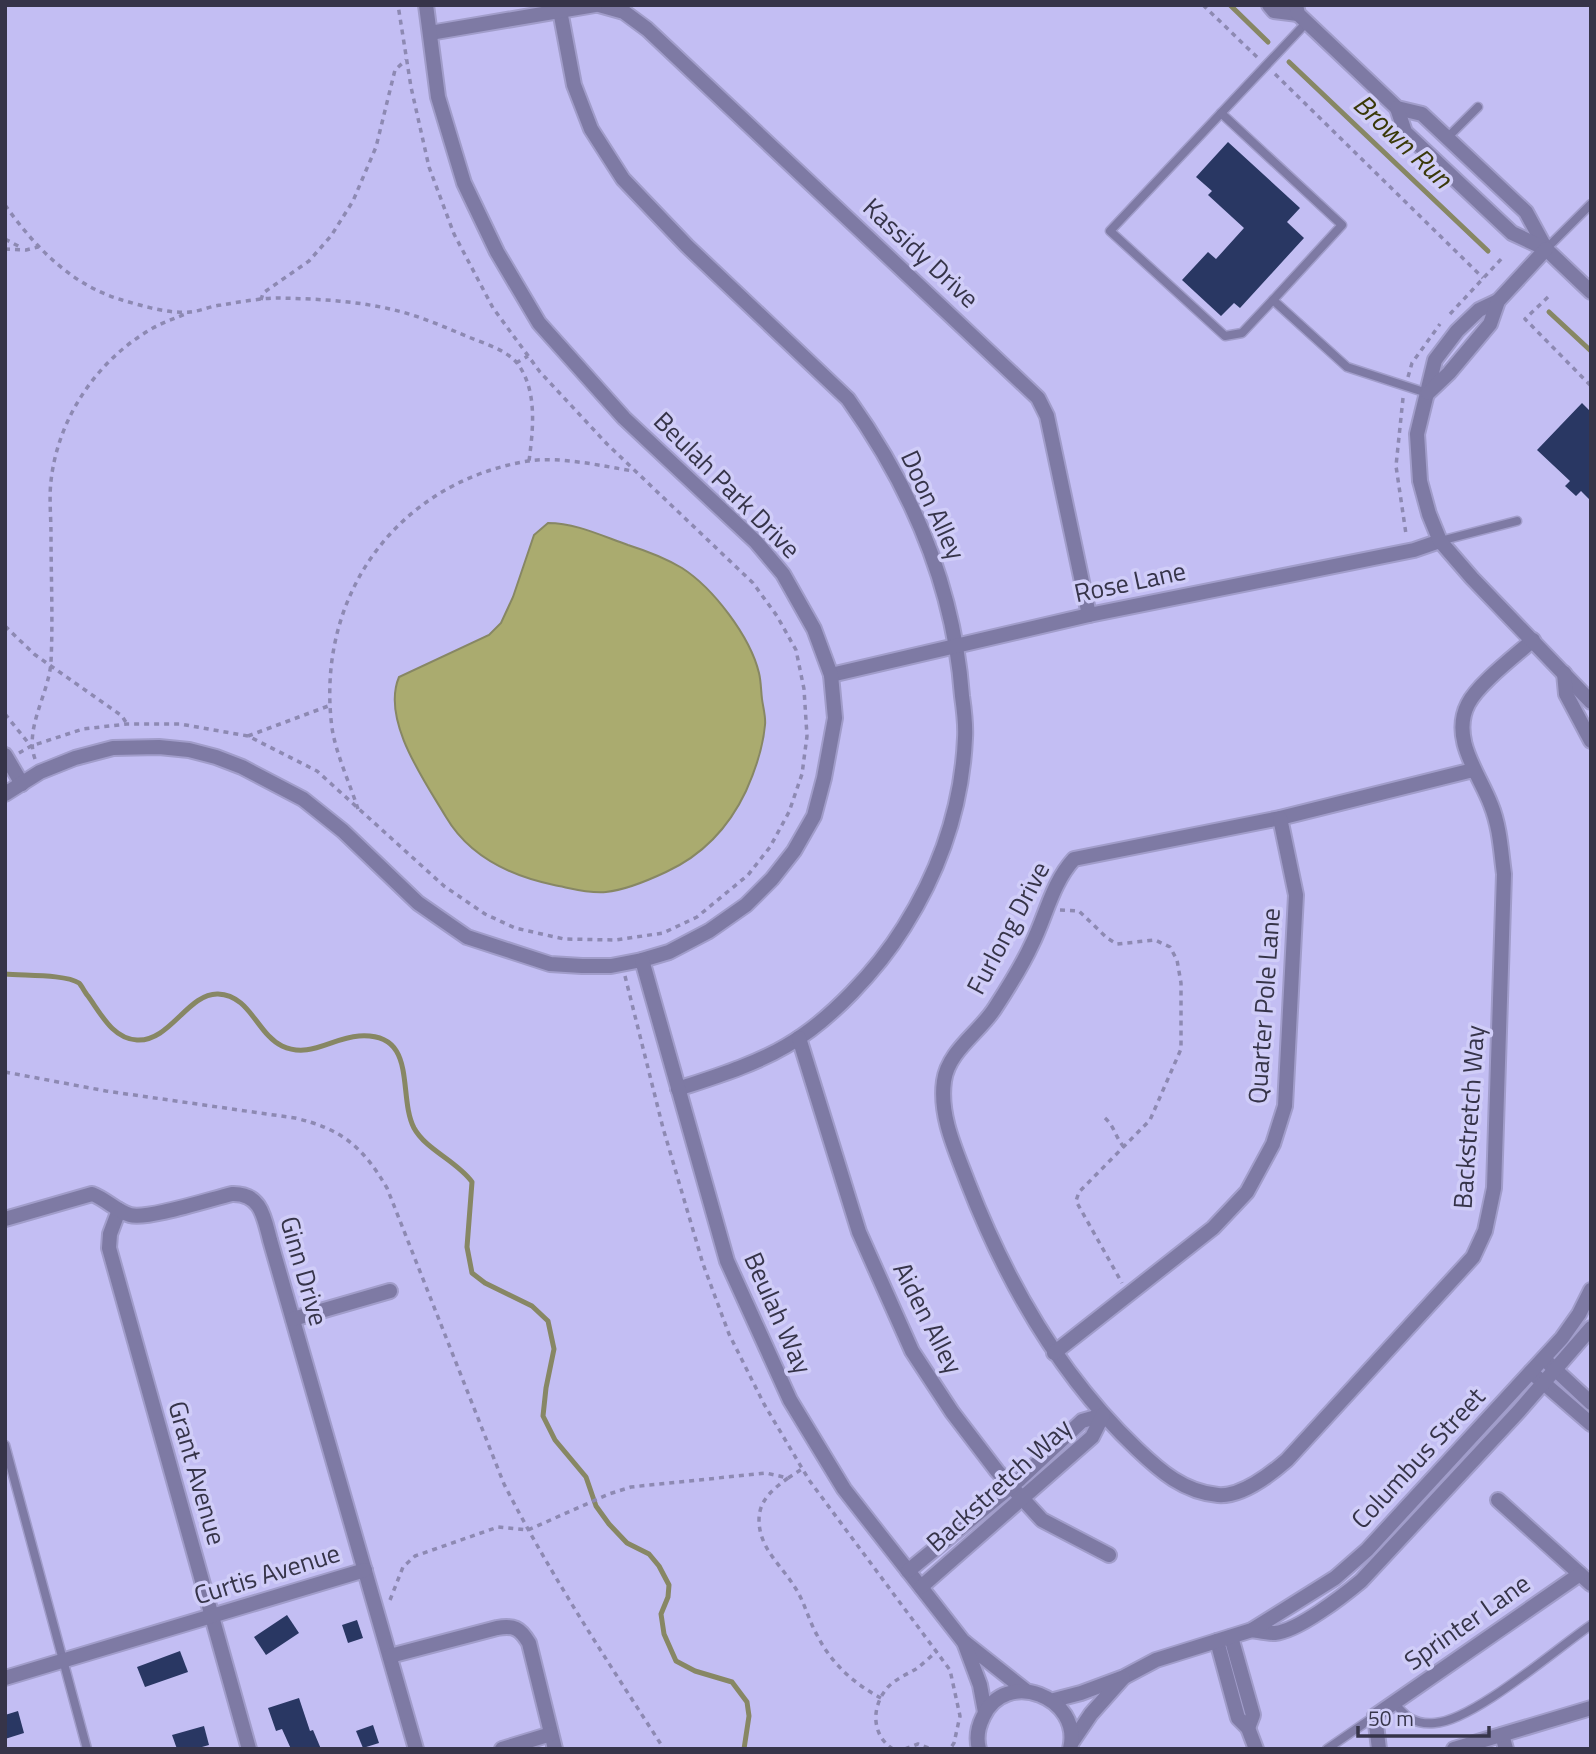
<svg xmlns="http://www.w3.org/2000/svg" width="1596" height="1754" viewBox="0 0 1596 1754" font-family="'Titillium Web',sans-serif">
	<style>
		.water { fill: #aaab6f; stroke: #878764; stroke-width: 2 }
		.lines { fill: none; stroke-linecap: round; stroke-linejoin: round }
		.stream { stroke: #878764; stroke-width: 5 }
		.building { fill: #293763 }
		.service-casing { stroke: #a19dca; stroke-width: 11 }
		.minor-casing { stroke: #a19dca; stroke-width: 18 }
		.tertiary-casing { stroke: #a19dca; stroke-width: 18 }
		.path { stroke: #8d89b2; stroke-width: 3.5; stroke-dasharray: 5 5; stroke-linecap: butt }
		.service { stroke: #7e7aa4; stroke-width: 8 }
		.minor { stroke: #7e7aa4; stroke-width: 14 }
		.tertiary { stroke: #7e7aa4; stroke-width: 14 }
		.labels { text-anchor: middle; stroke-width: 7; stroke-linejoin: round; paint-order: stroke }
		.street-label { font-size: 26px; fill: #363449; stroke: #d0cdf8 }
		.water-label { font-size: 28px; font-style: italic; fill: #3a3909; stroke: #d0cdf8 }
	</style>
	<rect width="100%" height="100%" fill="#c3bef3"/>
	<!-- water -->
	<path class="water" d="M548,523C576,523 602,536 628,545C647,551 665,558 682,568C713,588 750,636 759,673C761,681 761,691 762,699C763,707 766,717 765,725C763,747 755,771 746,791C729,827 703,855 666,872C649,880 626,890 606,892C590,894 570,888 554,885C511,876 469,856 446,817C424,780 381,720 399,677L489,635L501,623L513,597L534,535Z"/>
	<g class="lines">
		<!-- stream -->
		<g class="stream">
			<path d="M1230,5L1268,42"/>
			<path d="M1289,62L1488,251"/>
			<path d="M1549,312L1591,351"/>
			<path d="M5,974C23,976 65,974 79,983C82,986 85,993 88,996C101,1014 113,1039 137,1040C170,1042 188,993 218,994C250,995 257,1034 282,1046C310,1059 331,1038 359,1036C419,1032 397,1095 414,1128C426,1150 457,1161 472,1182L467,1247L472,1273L485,1283L532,1306L548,1321L554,1349L546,1388L543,1416L555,1440L586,1477L596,1506L609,1524L627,1543L649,1554L659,1566L669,1585L668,1597L661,1614L664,1634L676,1661L695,1671L732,1682L747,1702L749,1716L744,1749"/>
		</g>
	</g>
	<!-- building -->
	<g class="building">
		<path d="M1228,142L1300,208L1287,222L1304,238L1240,308L1234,303L1221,316L1182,280L1208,252L1216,259L1244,228L1208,195L1212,191L1196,177Z"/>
		<path d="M1582,403L1591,412V501L1581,491L1576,496L1565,486L1570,481L1537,450Z"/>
		<path d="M287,1615L299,1633L266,1655L254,1637Z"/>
		<path d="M357,1620L363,1638L348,1643L342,1625Z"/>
		<path d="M180,1651L188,1672L145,1687L137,1667Z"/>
		<path d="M299,1698L310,1731L313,1730L321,1749H291L282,1729L276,1731L268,1708Z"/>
		<path d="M18,1711L24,1733L5,1739V1715Z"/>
		<path d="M373,1725L379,1743L363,1748L356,1731Z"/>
		<path d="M204,1726L209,1745L195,1749H177L172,1735Z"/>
	</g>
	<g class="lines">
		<defs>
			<g id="service">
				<path d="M1307,22L1110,231L1225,336L1242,333L1273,300L1347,367L1427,393"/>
				<path d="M1221,113L1342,225L1273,300"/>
				<path d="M1447,138L1478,107"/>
				<path d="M1546,249L1591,204"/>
				<path d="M1440,541L1517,521"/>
				<path d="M5,1445L87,1749"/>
				<path d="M1394,1702C1405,1717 1415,1725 1435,1723C1473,1721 1556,1649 1591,1625"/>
				<path d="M1327,1749L1375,1716"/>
			</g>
			<g id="minor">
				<path d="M559,5L574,85L591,129L623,179L687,246L848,399C911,487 954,587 962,696C964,710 966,724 965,738C962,806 940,870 904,927C878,969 830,1021 786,1046C754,1065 714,1077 678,1089"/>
				<path d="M599,5L624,12L647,29L1038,398L1047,416L1089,615"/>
				<path d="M430,33L595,5"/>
				<path d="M831,675L1089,615L1414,550L1440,541"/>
				<path d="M5,755L22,784"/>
				<path d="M1473,770L1280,818L1074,859C1052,883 1046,916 1032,944C1022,966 1008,988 995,1008C980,1032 948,1051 944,1081C939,1116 956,1151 968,1183C1006,1281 1060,1376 1137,1449C1160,1471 1184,1492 1218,1495C1241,1497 1271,1474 1287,1460L1473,1257L1485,1231L1494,1188L1504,874C1501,852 1500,827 1491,805C1480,775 1450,739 1468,704C1478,684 1515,656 1533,640"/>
				<path d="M5,794L40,772L75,758L113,748L159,747L189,750L216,757L242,767L303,799L343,831L418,903L467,937L550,964L582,966H611L642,960L669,952L709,931L746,905L772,879L794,851L814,816L824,778L835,718L831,675L814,629L783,574L756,542L624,418L539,323L497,252L464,183L438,97L426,5"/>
				<path d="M642,960L727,1261L790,1400L844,1489L963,1641L1025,1690"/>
				<path d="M799,1038L859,1232L912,1351L952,1412L997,1471L1042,1520L1109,1555"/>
				<path d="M119,1210L110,1234L109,1248L249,1749"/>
				<path d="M5,1219L92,1194C106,1199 116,1211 130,1215C147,1220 211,1199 232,1194C261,1193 264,1217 270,1240L416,1749"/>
				<path d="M293,1319L390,1291"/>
				<path d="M1054,1353L1213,1228L1247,1192L1273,1144L1285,1106L1296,895L1280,818"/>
				<path d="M1544,1359L1591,1403"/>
				<path d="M1531,1372L1591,1424"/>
				<path d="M1498,1500L1591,1584"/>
				<path d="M908,1571L1020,1479L1082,1421L1103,1415"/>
				<path d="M921,1587L1092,1437L1103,1415"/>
				<path d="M1231,1637L1253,1715L1248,1728"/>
				<path d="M1217,1641L1238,1718L1248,1728L1256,1749"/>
				<path d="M964,1642L980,1685L985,1712"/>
				<path d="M390,1656L497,1628C514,1625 520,1628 529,1643L555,1749"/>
				<path d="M5,1678L365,1570"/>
				<path d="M1502,1735L1506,1749"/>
				<path d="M502,1749L551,1734"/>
				<path d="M1379,1749L1375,1716L1580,1574"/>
				<path d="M1454,1749L1591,1708"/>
			</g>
			<g id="tertiary">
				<path d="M1269,5L1274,11L1298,14"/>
				<path d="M1296,5L1298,14L1397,108L1422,114L1526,212L1546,249L1591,292"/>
				<path d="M1397,108L1405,132L1512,233L1546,249"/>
				<path d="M1498,301L1479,310L1457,331L1435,360L1417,434L1420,481L1429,514L1440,541L1472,578L1591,702"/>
				<path d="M1428,393L1449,373L1490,324L1498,301L1546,249"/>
				<path d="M1564,673L1566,694L1591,741"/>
				<path d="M1252,1630C1259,1631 1268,1633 1275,1633C1298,1631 1343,1596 1361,1581L1519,1411L1591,1328"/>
				<path d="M1054,1700L1081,1693L1124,1677L1156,1660L1252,1630L1335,1578L1367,1550L1562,1338L1579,1314L1591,1290"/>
				<path d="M1072,1742L1091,1714L1123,1678"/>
				<path d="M979,1749C976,1738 978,1727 983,1717C1005,1667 1083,1697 1070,1749"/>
			</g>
		</defs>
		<!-- service casing -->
		<use href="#service" class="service-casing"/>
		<!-- minor casing -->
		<use href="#minor" class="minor-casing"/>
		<!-- tertiary casing -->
		<use href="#tertiary" class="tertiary-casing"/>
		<!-- path -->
		<g class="path">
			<path d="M1203,5L1259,59"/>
			<path d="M1275,74L1483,278"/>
			<path d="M5,205C35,247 71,285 122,300C143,306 169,314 190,312C201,311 211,306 221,305C240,302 261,298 279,298C326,299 377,302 421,318C438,324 454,331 471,338C486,344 506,350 517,363C538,390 533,430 529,461"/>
			<path d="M5,239L22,248"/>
			<path d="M5,249L26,250L38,247"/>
			<path d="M1548,297L1525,319L1591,386"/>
			<path d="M261,300L263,293L309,261L331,236L353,201L376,147L395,70L406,60"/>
			<path d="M1450,314L1504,256"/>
			<path d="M516,363L528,356"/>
			<path d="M1408,377L1412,363L1440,324"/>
			<path d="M1403,398L1396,466L1406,534"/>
			<path d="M5,626L34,654L122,716L127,724"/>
			<path d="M5,714L30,745"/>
			<path d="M248,736L331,705"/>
			<path d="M19,753L31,746L83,729L127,724H180L248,736L317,771L444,886L485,914L515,928L564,939L616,940L663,933L697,917L748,875L770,847L789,812L802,774L807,736L804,689L796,650L777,616L753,583L607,444L540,372L493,308L454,234L429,167L411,87L398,5"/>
			<path d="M35,759C24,729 49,693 51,662C53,619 51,577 51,534C51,517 49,498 51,481C58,417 98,359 153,328C164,322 176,318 188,313"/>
			<path d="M358,809C350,784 336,754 332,728C315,597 396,483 528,461C559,456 602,466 633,471"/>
			<path d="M1060,910L1079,911L1107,938L1117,944L1155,940L1170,947L1177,960L1181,983V1049L1150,1120L1079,1192L1076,1201L1122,1283"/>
			<path d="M625,976L663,1128L703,1264L729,1334L764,1404L809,1480L950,1670L960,1716L954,1743L950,1749"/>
			<path d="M5,1072L106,1091L295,1118C342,1129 363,1147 387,1188L504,1484C551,1576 608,1662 664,1749"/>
			<path d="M1105,1118C1115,1127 1115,1137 1124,1147"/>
			<path d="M788,1478C773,1489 759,1500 759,1520C759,1548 781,1565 794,1586C804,1600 808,1619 817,1635C831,1663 854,1684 881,1698"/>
			<path d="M390,1600L403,1567L415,1556L498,1527L528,1530L609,1494L631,1487L766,1473L788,1478L802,1469"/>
			<path d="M893,1749C871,1735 871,1706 888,1687C896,1679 907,1674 916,1669C923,1664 930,1657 937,1651"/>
			<path d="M905,1749L918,1744L931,1749"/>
		</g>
		<!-- service -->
		<use href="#service" class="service"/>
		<!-- minor -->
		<use href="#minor" class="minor"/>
		<!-- tertiary -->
		<use href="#tertiary" class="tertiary"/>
	</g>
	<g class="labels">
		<!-- street labels -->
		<g class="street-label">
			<text transform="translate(921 253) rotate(43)" y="9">Kassidy Drive</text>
			<text transform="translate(727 485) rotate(45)" y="9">Beulah Park Drive</text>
			<text transform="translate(933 505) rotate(65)" y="9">Doon Alley</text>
			<text transform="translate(1130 582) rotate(-12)" y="9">Rose Lane</text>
			<text transform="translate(1008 928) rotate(-62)" y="9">Furlong Drive</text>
			<text transform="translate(1264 1006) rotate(-86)" y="9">Quarter Pole Lane</text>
			<text transform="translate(1469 1117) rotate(-86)" y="9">Backstretch Way</text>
			<text transform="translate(304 1271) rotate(74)" y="9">Ginn Drive</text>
			<text transform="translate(778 1313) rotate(66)" y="9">Beulah Way</text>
			<text transform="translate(928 1318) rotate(63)" y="9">Aiden Alley</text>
			<text transform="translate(1418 1458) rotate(-47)" y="9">Columbus Street</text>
			<text transform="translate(197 1473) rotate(74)" y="9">Grant Avenue</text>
			<text transform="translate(999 1485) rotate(-42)" y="9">Backstretch Way</text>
			<text transform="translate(267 1574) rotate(-17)" y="9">Curtis Avenue</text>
			<text transform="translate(1467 1622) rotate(-35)" y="9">Sprinter Lane</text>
		</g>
		<!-- water labels -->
		<g class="water-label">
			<text transform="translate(1403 141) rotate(43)" y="10">Brown Run</text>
		</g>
	</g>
	<!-- border -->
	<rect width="1596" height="1754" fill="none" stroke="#363449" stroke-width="14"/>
	<!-- scale -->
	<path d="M1358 1726v10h131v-10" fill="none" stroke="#363449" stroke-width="3.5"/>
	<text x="1368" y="1726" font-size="21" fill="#363449" stroke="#d0cdf8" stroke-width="5" paint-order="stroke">50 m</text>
</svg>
